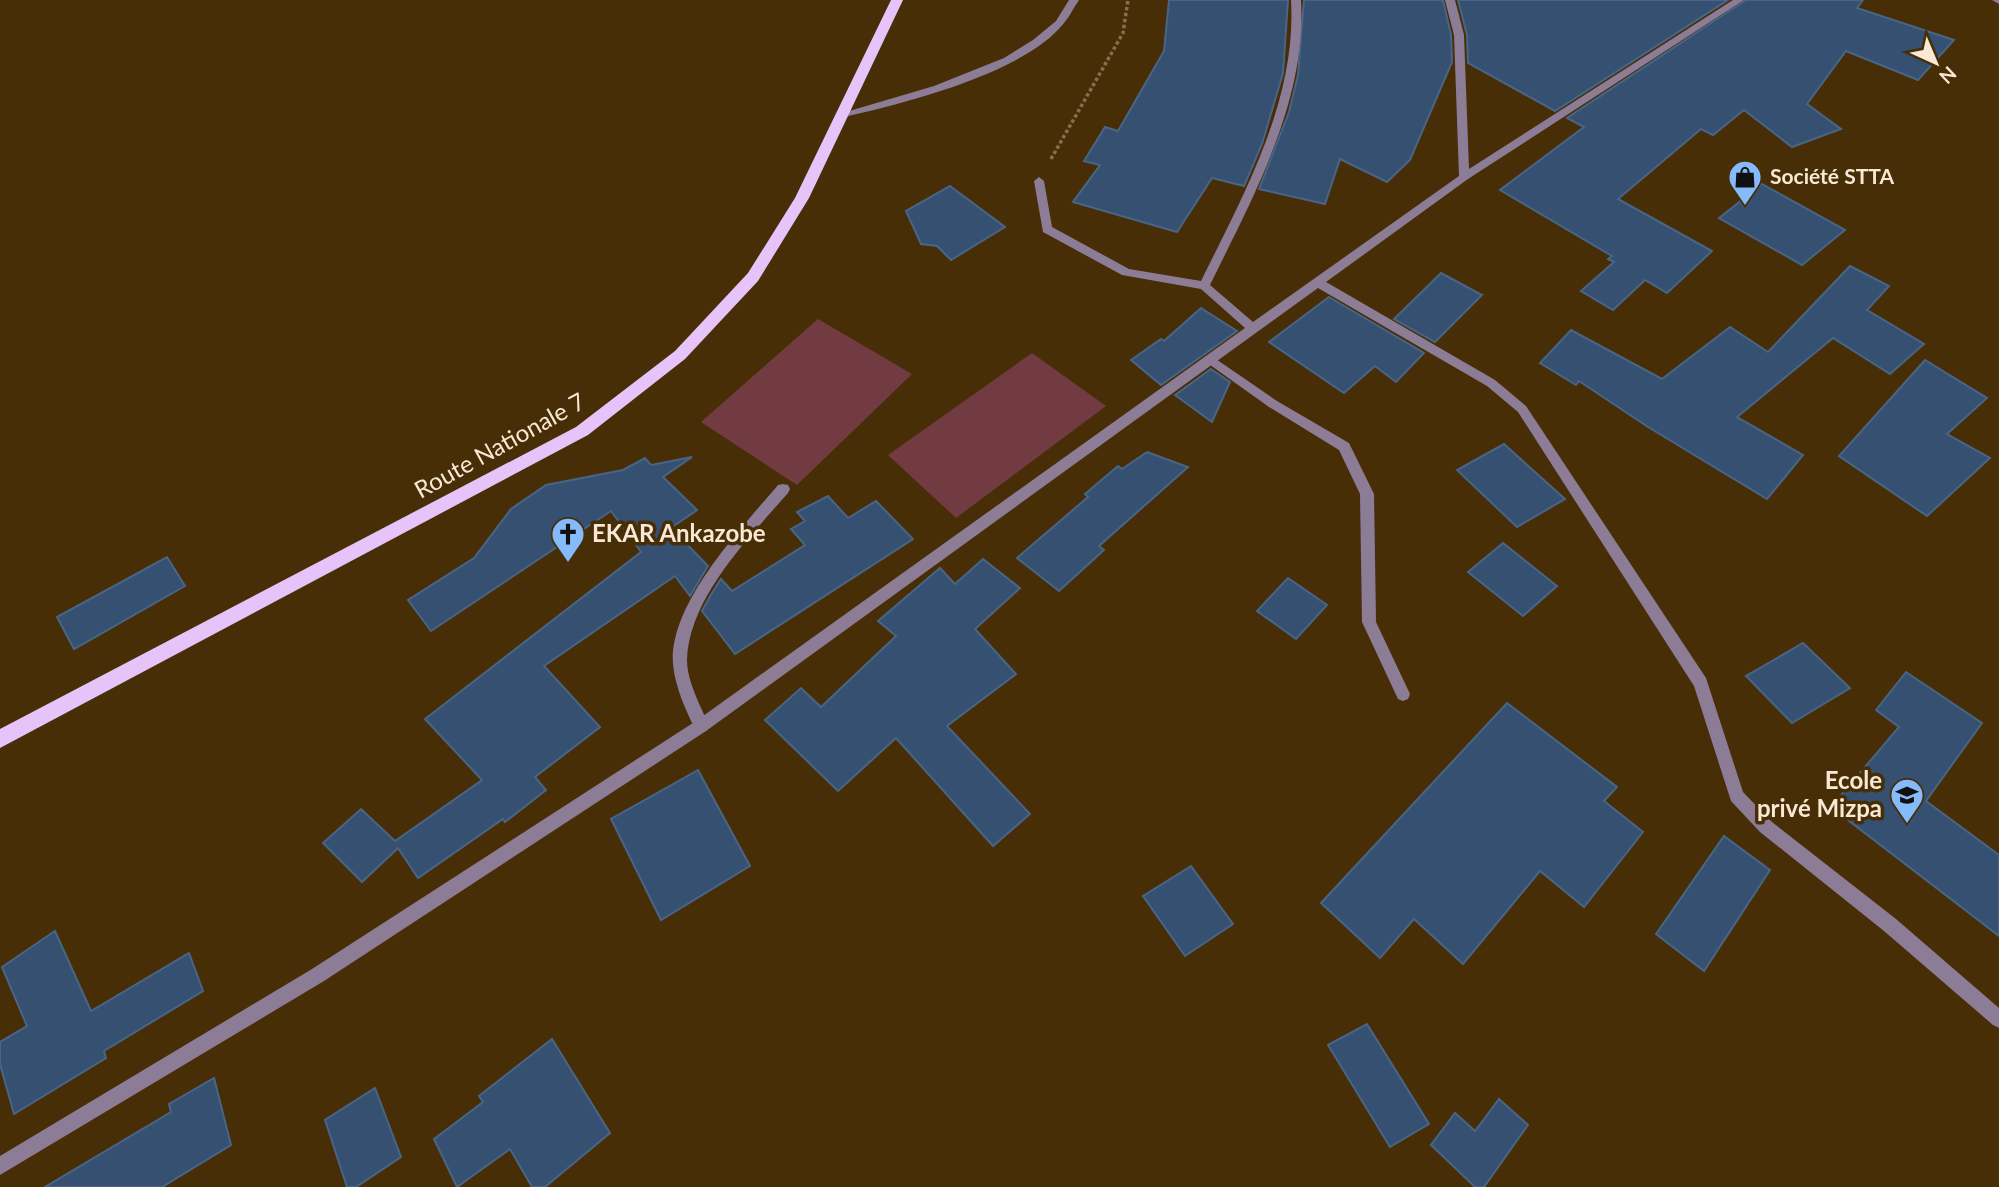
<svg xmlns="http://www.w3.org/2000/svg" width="1999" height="1187" viewBox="0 0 1999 1187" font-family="Lato,sans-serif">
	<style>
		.green { fill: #723b42 }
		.building { fill: #355070; stroke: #496586; stroke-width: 2 }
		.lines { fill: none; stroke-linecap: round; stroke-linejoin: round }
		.path { stroke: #856f4f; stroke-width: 3.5; stroke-dasharray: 3.5 2.5; stroke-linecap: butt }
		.service { fill: #8d7c96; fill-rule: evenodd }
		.minor { fill: #8d7c96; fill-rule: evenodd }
		.primary { fill: #e6c4fa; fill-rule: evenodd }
		.labels { text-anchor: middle; stroke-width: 7; stroke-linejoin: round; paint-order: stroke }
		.far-poi-label { font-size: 21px; font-weight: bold; fill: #f8e8d4; stroke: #472e07; text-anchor: start }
		.street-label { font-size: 24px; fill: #f8e8d4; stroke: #472e07 }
		.poi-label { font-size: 24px; font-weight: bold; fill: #f8e8d4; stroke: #472e07; text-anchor: start }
	</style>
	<rect width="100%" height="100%" fill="#472e07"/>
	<!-- green -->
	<g class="green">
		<path d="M818,319L912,374L797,485L701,422Z"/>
		<path d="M1032,353L1106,406L956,518L888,455Z"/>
	</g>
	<!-- building -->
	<g class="building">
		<path d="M1169,0H1288L1283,73L1262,144L1244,186L1212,178L1177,232L1073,202L1100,165L1084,161L1105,127L1118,131L1164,51Z"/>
		<path d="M1304,0H1443L1451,35L1452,62L1410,160L1387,182L1340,159L1325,204L1259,189L1289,112L1298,75Z"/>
		<path d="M1458,0H1728L1555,111L1468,63L1467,35Z"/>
		<path d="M1746,0H1863L1857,8L1954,40L1918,80L1846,51L1807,104L1841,129L1792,147L1744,110L1713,135L1701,129L1618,199L1712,251L1667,293L1645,280L1613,310L1581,291L1614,262L1608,259L1612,256L1500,190L1584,127L1567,118Z"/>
		<path d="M1762,184L1845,230L1802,265L1719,218Z"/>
		<path d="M950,186L1005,227L951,260L937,246L921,244L906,211Z"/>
		<path d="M1850,266L1889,286L1867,310L1924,344L1890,374L1833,338L1737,417L1803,455L1767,499L1648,427L1579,381L1576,385L1540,363L1571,330L1662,379L1730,327L1768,352Z"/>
		<path d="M1441,273L1482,295L1435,342L1394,319Z"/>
		<path d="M1329,297L1424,353L1396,382L1375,366L1344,393L1269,342Z"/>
		<path d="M1201,308L1237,331L1161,385L1131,360L1161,339L1164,341Z"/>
		<path d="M1925,360L1987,398L1947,434L1990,458L1927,516L1839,456Z"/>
		<path d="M1211,369L1230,382L1212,422L1175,395Z"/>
		<path d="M1504,444L1565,499L1517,527L1457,470Z"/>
		<path d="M1147,452L1188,467L1099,546L1104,550L1059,591L1017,558L1088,497L1085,494L1118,466L1122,469Z"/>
		<path d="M692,457L663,477L697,510L671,528L708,566L690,596L675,576L544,666L600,727L535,777L546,790L505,822L503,819L418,878L398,848L362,882L323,843L361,809L395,841L482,780L425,719L641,552L611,511L431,631L408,600L474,558L511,509L546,485L623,470L645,458L651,465Z"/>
		<path d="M828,496L848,518L876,501L913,539L735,654L702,611L712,593L721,579L732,591L805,545L791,529L805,521L797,512Z"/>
		<path d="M1503,543L1557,586L1523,616L1468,572Z"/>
		<path d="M167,557L185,586L74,649L57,617Z"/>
		<path d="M983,559L1020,588L975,629L1016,674L947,726L1030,814L993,846L896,738L838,791L765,720L801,688L821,707L896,636L878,621L940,568L955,584Z"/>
		<path d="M1288,578L1327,605L1296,639L1257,611Z"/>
		<path d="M1803,643L1850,688L1792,723L1746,676Z"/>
		<path d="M1906,672L1982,723L1926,801L1999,855V936L1831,807L1899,727L1876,710Z"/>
		<path d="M1507,703L1617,787L1604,801L1643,832L1584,907L1540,871L1463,964L1414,919L1380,958L1321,903Z"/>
		<path d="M698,770L750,866L661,920L611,819Z"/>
		<path d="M1724,836L1770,870L1704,971L1656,934Z"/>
		<path d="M1191,866L1233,924L1185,956L1143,896Z"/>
		<path d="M55,931L91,1011L189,953L203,991L104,1051L106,1058L14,1114L0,1064V1042L27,1026L2,967Z"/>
		<path d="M1367,1024L1429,1124L1390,1147L1328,1045Z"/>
		<path d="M552,1039L610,1133L545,1187H532L510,1149L457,1187L434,1139L483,1102L479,1096Z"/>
		<path d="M214,1078L231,1145L162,1187H45L171,1112L169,1104Z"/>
		<path d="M375,1088L401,1157L356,1187H347L325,1120Z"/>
		<path d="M1499,1099L1528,1125L1484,1187H1475L1431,1145L1455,1113L1475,1131Z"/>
	</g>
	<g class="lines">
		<!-- path -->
		<path class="path" d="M1051,159L1123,33L1128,0"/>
		<!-- service -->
		<g class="service">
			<path d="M1210,355L1277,401L1349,443L1374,494L1376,622L1410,694L1408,699L1403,701L1398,699L1362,622L1360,494L1339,450L1269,407L1206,362L1204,359Z"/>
			<path d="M783,484L788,485L790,489L788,493C749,538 689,597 687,660C687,682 701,706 709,726L706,731L701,733L696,731C686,711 675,687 673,664C669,603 741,529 778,485Z"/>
		</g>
		<!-- minor -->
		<g class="minor">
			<path d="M1069,0H1079C1074,7 1070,16 1064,23C1025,73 905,103 844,117L839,114L934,86L1004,58L1033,40L1056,21Z"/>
			<path d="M1291,0H1301C1307,101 1253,197 1210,285L1253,322L1459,176L1454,35L1445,0H1455L1464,35L1469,169L1733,0H1744L1468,179L1326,282L1495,380L1526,406L1706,678L1743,792L1772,822L1896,919L1999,1008V1028L1993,1025L1884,931L1760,832L1731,801L1694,686L1518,412L1487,386L1318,288L706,731L324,981L0,1175V1156L312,969L696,721L1245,328L1201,289L1122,275L1043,232L1034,181L1039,177L1044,181L1052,227L1129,269L1201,281C1244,194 1297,100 1291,0Z"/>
			<path d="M1992,0H1999V4Z"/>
		</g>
		<!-- primary -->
		<path class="primary" d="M891,0H903L809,198L758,281L685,359L588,435L0,748V729L576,427L675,351L748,273L795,198Z"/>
	</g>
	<!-- icons -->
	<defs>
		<symbol id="shop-pin" viewBox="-11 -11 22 30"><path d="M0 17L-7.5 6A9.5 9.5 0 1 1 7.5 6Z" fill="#85bbfb" stroke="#472e07"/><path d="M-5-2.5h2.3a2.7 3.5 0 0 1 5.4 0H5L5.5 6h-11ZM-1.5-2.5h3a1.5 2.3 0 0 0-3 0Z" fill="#111"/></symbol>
		<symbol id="church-pin" viewBox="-11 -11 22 30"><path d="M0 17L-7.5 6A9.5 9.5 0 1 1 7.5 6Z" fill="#85bbfb" stroke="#472e07"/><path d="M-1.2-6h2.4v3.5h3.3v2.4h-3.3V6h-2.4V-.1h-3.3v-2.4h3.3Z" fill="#111"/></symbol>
		<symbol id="school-pin" viewBox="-11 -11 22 30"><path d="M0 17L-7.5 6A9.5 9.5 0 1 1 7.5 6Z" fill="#85bbfb" stroke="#472e07"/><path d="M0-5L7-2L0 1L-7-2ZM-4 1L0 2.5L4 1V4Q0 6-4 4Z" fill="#111"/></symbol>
	</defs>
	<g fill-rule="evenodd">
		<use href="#shop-pin" x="1726" y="158" width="38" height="52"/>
		<use href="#church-pin" x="549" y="515" width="38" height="52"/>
		<use href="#school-pin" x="1888" y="776" width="38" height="52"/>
	</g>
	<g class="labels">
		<!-- far-poi labels -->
		<g class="far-poi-label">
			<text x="1770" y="184">Société STTA</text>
		</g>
		<!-- street labels -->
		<g class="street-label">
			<text transform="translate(500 446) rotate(-29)" y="8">Route Nationale 7</text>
		</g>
		<!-- poi labels -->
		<g class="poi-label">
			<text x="592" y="542">EKAR Ankazobe</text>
			<text x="1882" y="789" text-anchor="end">Ecole<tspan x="1882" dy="28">privé Mizpa</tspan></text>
		</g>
	</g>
	<!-- north arrow -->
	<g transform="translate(1936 63) rotate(136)" stroke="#472e07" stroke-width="5" paint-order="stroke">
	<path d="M0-5L12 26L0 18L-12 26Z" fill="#f8e8d4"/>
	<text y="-10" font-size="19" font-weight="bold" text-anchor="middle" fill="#f8e8d4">N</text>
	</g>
</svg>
